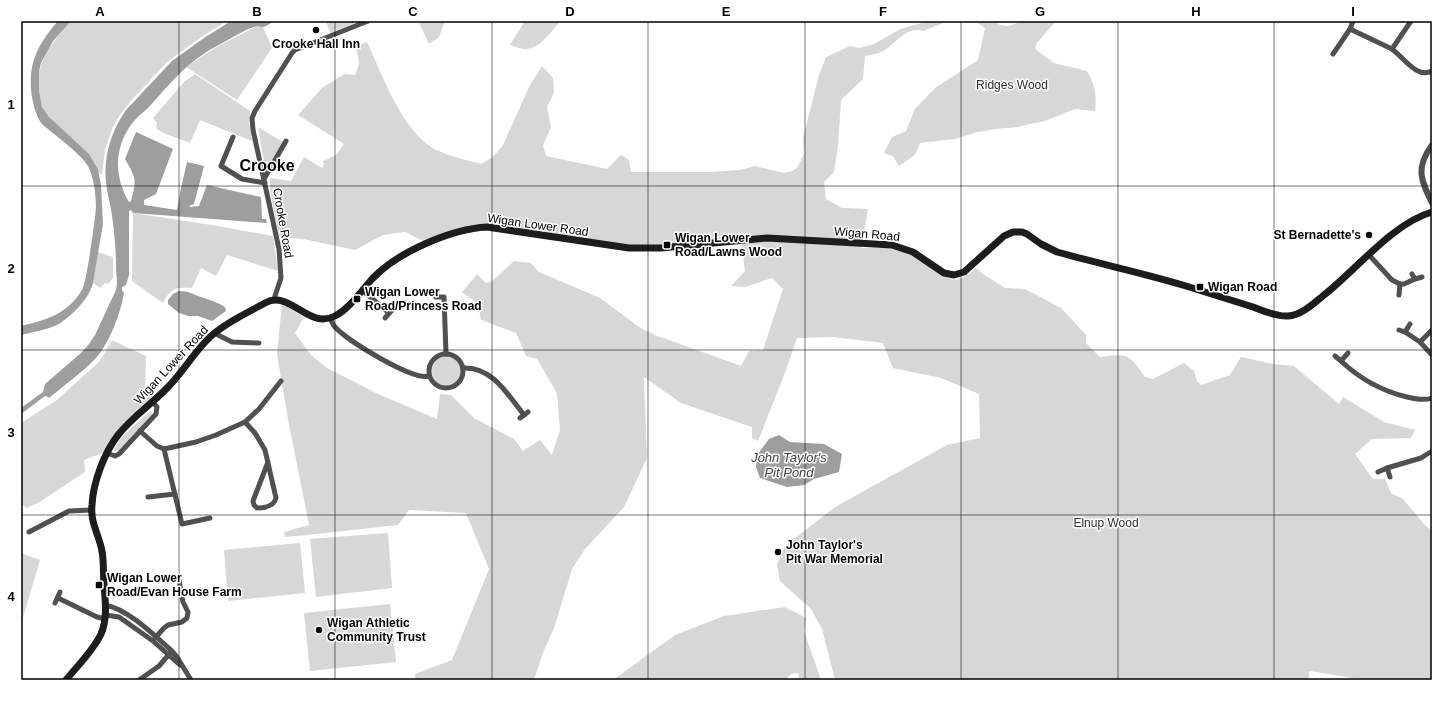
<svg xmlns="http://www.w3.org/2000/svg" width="1453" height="701" viewBox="0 0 1453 701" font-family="Helvetica,sans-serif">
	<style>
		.green { fill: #d7d7d7 }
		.water { fill: #9e9e9e }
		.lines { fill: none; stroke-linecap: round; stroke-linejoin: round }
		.minor { stroke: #505050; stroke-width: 5 }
		.tertiary { stroke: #505050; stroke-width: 6 }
		.secondary { stroke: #1d1d1d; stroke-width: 7 }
		.grid { fill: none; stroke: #000; stroke-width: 1; stroke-opacity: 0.55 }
		.poi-dot { fill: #000; stroke: #fff; stroke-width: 1.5 }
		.labels { text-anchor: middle; stroke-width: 3; stroke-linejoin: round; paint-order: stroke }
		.poi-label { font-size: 12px; font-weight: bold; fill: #000; stroke: #fff; text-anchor: start }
		.park-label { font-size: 12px; fill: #2e2e2e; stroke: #fff }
		.street-label { font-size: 12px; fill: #000; stroke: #fff }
		.water-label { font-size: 13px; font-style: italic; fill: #3f3f3f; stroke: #fff }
		.district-label { font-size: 16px; font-weight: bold; fill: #000; stroke: #fff }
		.neatline { fill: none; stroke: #000; stroke-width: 1.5 }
		.grid-label { font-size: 13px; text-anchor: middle; font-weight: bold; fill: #000 }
	</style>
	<rect width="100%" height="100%" fill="#fff"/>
	<!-- green -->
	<g class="green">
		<path d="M71,21H227L204,35L166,63L130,102L119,116L112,129L105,150L102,175L99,173C95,158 84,150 73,140C65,133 55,125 49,117C23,83 47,46 71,21Z"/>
		<path d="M326,21H360L330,33Z"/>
		<path d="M418,21H445L439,37L429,44Z"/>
		<path d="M525,21H561C552,30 541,48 526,49C521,49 515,47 510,45Z"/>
		<path d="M929,21H945L941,24L923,31C907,25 896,44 883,51C878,54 871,55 865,56L863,79L841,100L838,146L834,172L824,182L826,199L842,208L868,209L861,248H892L909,252L943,276L953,280L960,279L967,275L976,268L983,274L1005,288L1025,289L1061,308L1086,335V343L1100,357C1128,353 1129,354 1145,377L1153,379L1184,363L1194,371L1197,381L1201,385L1230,375L1241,357L1273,364L1294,366L1339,404L1343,397L1384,422L1415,430L1411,438L1372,439L1355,454L1373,479H1385L1391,493L1403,499L1424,524L1432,531V680H1364L1310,671H1309V680H1158L1153,678L1156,680H835L822,629L811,609L780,581L777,564L785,546L835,507L947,445L980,438L979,394L941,378L893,368L883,343L834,337L797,338L786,370L758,441L752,438V427L681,403L644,377L647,458L624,507L585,549L572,569L554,628L542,655L535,677L532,680H416L415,674L452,660L489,569L466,513L409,510L398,525L307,535L285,537L284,532L309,525L288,419L277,354L282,304L304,317L295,333L311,355L327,368L378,394L437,419L440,394L451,395L474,418L514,439L523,451L540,440L552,455L560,430L557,393L537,359L526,356L516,333L481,320L478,304L462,292L477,274L486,283L492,281L514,261L531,263L539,272L600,298L639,327L655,335L741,366L749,351L763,350L783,289L772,278L745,287L731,286L745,271L741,239L644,247L479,226L425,242L405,232L383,235L355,250L303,239L279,237L270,190V178L291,181L304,157L322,168L324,165L323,161L336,155L344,144L298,115L322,88L344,74L355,75L359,64L356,46L367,42C383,76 402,132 436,150C450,156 466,160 481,164L493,157L503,145L530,85L542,66L553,78L554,93L547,107L551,127L543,146L546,156L607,169L621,155L629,160L631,172H711L740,170L755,166L784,173L792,171L797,168L804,154L803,138L819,75L826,57L850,46L859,48L874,44L900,29Z"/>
		<path d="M975,21H994L1000,25L1009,26L1023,21H1056L1036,44L1035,49L1054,63L1087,71C1095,84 1097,97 1095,111L1075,109L1042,122L1034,123L1018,127L996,129L978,132L955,139L920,143L915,155L899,166L893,156L884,153L892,137L906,131L915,109L935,88L978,60L985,28Z"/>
		<path d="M255,27H263L272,48L237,100L186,67L215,48Z"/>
		<path d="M195,74L250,111L249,123L252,141L200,120L190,143L161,132L156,128L157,123L153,118L184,82Z"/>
		<path d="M258,127L283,142L266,173Z"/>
		<path d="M133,213L218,226L273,236L278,271L227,255L216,276L201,268L192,288C175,287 171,288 163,303L132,281Z"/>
		<path d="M98,252L113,257V278L108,284L105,283L100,288L93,283Z"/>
		<path d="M112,340L146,356L145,392L153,398C135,415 112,430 103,453L84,460L85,472L38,503L26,508L21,502V423L57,400L100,361Z"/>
		<circle cx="447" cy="371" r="15"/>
		<path d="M151,411L152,414L150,417L119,450L113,452C120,435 137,423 151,411Z"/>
		<path d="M388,533L392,588L316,597L310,539Z"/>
		<path d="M300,543L305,593L228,601L224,550Z"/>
		<path d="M21,553L40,560L21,624Z"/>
		<path d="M390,604L396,662L310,671L304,613Z"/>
		<path d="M785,607L806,618L804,631L821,680H798L799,673L791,674L785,680H613L675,635L724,616Z"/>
	</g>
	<!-- water -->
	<g class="water">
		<path d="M58,21H71L53,41L41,63L39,72V91L42,107L49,117L89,154L98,169L101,185L103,224L93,283C89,299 71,317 57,325C46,330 33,332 21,335V326C47,320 67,314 82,290C87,281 95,220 96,208C96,195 94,178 88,166C81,154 55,135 43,125C36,117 34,107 32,97C27,65 37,45 58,21Z"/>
		<path d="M231,21H274C270,23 267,26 263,27C260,27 257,26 254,27C243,30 224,43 213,48C183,66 171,83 148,108C144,112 139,115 135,120C114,144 113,175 129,202L131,201C137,179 136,178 125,159L136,132L173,149L156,194L144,200V205L177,210L181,188L187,162L204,166L194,204L189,206L190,207L199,206L207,185L261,197L262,219H266L267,223L133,213L131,210L129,211V275L126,285L122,287V290L124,293C121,312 109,344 96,358C82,373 64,385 49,398L48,397L45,396L21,414V408L43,392L45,384L81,353L89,344L95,335L116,290C118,282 116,275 116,266C116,247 114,228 111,209C109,200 107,191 106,182C103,156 112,130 126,110L172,61L204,38Z"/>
		<path d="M179,291C189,291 192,294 201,297C210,300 217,302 225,307L226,311L212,321L198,316H188L179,313L168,304V300L173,294Z"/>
		<path d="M779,435L790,442L824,444L842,454L839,472L814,479L804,485L787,487L760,478L756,467L757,455L769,439Z"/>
	</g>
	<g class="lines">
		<!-- minor -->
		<g class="minor">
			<path d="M1411,21L1392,49C1404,58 1417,79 1432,71"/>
			<path d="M1350,29L1392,49"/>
			<path d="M1333,54L1350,29L1353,21"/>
			<path d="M233,137L221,166L242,179L265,183"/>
			<path d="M264,179L286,141"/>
			<path d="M1369,255L1392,280L1400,284"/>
			<path d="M1412,274L1415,279L1422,277"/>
			<path d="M362,290L389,313"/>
			<path d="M1399,295L1400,284H1404L1415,279"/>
			<path d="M436,297H444L446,354"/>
			<path d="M274,299L281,278L279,249L253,130L252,118L255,111L292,53L295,50L368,21"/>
			<path d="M330,318C332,322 333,326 337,329C350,342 413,381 429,376"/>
			<path d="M385,318L393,309"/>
			<path d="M1399,330L1405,332L1410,324"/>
			<path d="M1405,332L1420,342L1432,355"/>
			<path d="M214,333L232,342L259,343"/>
			<path d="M1420,342L1432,330"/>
			<circle cx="446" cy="371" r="17"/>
			<path d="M1335,356L1341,361L1348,353"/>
			<path d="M1341,361C1360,379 1382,391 1407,397C1415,399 1424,401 1432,398"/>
			<path d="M463,368C492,366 508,395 524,415"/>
			<path d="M520,418L528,412"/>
			<path d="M245,422L255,433L265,450L276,498C274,506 265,508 257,508L254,505L253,501L268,462"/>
			<path d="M140,431L157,446L164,449L196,442L216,435L245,422L259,409L281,381"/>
			<path d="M164,449L182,524L210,518"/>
			<path d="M107,453L115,456L119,454L156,414L157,407L153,402"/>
			<path d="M1387,468L1421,458L1432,451"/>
			<path d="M1378,472L1387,468L1390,477"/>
			<path d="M148,497L175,494"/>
			<path d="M29,532L69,511L91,510"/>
			<path d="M58,598L97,617L105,619"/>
			<path d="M55,603L60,592"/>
			<path d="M105,605C128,609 155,636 172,651L177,657L191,680"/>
			<path d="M105,615L119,617L129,624L153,641L180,665"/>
			<path d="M155,638L164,628L168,625L182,622L187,618L188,612L183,602L179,580"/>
			<path d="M139,680L159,666L171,652"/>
		</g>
		<!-- tertiary -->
		<path class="tertiary" d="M1432,145C1415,168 1421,180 1432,203"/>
		<!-- secondary -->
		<path class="secondary" d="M66,680C78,665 93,651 101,634C108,618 105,600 104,584C103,573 104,562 102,551C99,535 90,522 92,505C93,483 104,453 118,435C132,417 152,404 168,387C183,372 194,352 210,337C225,323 247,313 265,303C290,289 308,330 335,316C349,309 362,290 373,278C398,252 451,229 487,227L629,248H661L767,238L892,245L913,252L944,273L954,275L964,272L1004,236L1013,232H1022L1027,234L1041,244L1057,252C1100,264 1143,273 1186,286C1209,293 1231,300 1253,307C1263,311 1277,317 1288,316C1302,315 1314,303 1324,295C1356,270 1393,223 1432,212"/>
	</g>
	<!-- grid -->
	<path class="grid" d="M179,21V680M335,21V680M492,21V680M648,21V680M805,21V680M961,21V680M1118,21V680M1274,21V680M21,186H1432M21,350H1432M21,515H1432"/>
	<!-- markers -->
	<g class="poi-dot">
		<circle cx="316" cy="30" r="4"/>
		<circle cx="1369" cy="235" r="4"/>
		<rect x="663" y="241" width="8" height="8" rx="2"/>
		<rect x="1196" y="283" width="8" height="8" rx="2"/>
		<rect x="353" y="295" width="8" height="8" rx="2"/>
		<circle cx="778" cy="552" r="4"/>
		<rect x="95" y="581" width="8" height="8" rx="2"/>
		<circle cx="319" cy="630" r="4"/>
	</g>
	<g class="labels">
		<!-- poi labels -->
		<g class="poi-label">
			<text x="316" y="48" text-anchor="middle">Crooke Hall Inn</text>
			<text x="1361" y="239" text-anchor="end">St Bernadette's</text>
			<text x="675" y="242">Wigan Lower<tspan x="675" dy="14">Road/Lawns Wood</tspan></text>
			<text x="1208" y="291">Wigan Road</text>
			<text x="365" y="296">Wigan Lower<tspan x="365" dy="14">Road/Princess Road</tspan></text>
			<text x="786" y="549">John Taylor's<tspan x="786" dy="14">Pit War Memorial</tspan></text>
			<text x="107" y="582">Wigan Lower<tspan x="107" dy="14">Road/Evan House Farm</tspan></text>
			<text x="327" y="627">Wigan Athletic<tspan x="327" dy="14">Community Trust</tspan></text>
		</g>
		<!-- park labels -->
		<g class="park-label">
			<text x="1012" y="89">Ridges Wood</text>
			<text x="1106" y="527">Elnup Wood</text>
		</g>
		<!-- street labels -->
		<g class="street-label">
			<text transform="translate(283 223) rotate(80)" y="4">Crooke Road</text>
			<text transform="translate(538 225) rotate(8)" y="4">Wigan Lower Road</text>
			<text transform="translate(867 234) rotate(5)" y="4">Wigan Road</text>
			<text transform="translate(171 365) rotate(-47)" y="4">Wigan Lower Road</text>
		</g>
		<!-- water labels -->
		<g class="water-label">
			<text x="789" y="462">John Taylor's<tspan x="789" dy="15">Pit Pond</tspan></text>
		</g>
		<!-- district labels -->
		<g class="district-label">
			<text x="267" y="171">Crooke</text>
		</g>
	</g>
	<!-- border -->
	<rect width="1453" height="701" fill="none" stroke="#ffffff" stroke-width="44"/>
	<rect x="22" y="22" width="1409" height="657" class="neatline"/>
	<g class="grid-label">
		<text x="100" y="16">A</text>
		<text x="257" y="16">B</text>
		<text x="413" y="16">C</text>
		<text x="570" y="16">D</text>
		<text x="726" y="16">E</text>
		<text x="883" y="16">F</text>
		<text x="1040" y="16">G</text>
		<text x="1196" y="16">H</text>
		<text x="1353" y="16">I</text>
		<text x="11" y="109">1</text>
		<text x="11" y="273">2</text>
		<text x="11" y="437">3</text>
		<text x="11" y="601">4</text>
	</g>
</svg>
